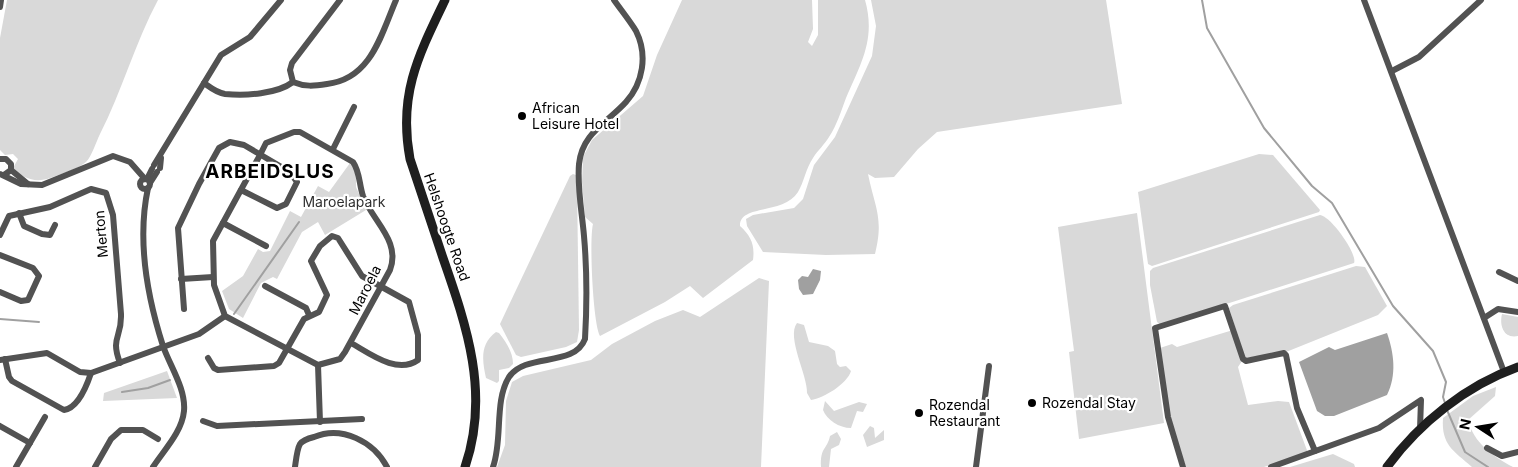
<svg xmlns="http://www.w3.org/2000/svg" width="1518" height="467" viewBox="0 0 1518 467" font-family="Inter,sans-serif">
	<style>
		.green { fill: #d9d9d9 }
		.water { fill: #a0a0a0 }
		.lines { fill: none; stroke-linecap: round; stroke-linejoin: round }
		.stream { stroke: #a0a0a0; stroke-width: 2 }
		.street { stroke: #525252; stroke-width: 6 }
		.secondary { stroke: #1f1f1f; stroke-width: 9 }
		.poi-dot { fill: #000; stroke: #fff; stroke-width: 2 }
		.labels { text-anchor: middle; stroke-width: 4.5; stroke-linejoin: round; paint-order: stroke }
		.poi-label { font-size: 14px; fill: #000; stroke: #fff; text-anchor: start }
		.park-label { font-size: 14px; fill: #303030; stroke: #fff }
		.street-label { font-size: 14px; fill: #000; stroke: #fff }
		.district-label { font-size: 19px; font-weight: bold; letter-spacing: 1px; fill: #000; stroke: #fff }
	</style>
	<rect width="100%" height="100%" fill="#fff"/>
	<!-- green -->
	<g class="green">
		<path d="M7,0H158C135,43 122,91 100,134C96,142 92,156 86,162C78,169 61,174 50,178C36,183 23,179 13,168L18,159L13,154L5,155L0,150V38Z"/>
		<path d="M682,0H812L813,29L808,42L812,46L818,35V0H865C876,39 861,63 846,98C841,111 837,125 829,137C825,144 818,150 813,158C806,168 804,182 798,192C784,215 739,204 740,226C751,236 755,245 753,260L703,298L690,286L665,302L600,336C593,324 589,240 593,224L585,217L582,182L583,157L592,140L643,96L657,55Z"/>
		<path d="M871,0H1106L1122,104L937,132L918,149L894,177L875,178L868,174C875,208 884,218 875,254L826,255L763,252L747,226L746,219L753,215L794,208L803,199L814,165L835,137L872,56L876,26Z"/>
		<path d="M1259,154L1273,155L1320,210L1319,212L1152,266L1148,264L1138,192Z"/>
		<path d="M350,163L356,170V187L366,210L325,235L318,222L302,232L277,279L273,277L261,283L243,318L229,309L222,291L243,276L258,249L263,252L270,251L290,211L301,217L318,186L329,192Z"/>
		<path d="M573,174L576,175L577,185L579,330L577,342L566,347L521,357L516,355L500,324L570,176Z"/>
		<path d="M1137,213L1164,423L1079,439L1069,352L1074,351L1058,227Z"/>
		<path d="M1320,215C1331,216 1358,255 1354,263L1161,325L1157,322L1150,285V271L1153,268Z"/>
		<path d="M1356,266L1365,267L1387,306L1378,315L1286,352L1245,358L1229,308L1233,305Z"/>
		<path d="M759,278L769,281L761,467H497L505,445L506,401L512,382L523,376L591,360L612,344L655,321L683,310L700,317Z"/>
		<path d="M1502,314L1518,317V336C1504,339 1499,326 1502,314Z"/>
		<path d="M797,323L804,325L809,342L828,346L835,351L837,364L840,367L846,366L851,371C847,384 824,398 811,400L807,393C808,376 786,337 797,323Z"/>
		<path d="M1233,330L1242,361L1238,367L1248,405L1278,401L1289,402L1308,453L1264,467H1186L1172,429L1160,348L1172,344L1177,347Z"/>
		<path d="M496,332L499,333C506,342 513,352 513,364L509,368L499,370V381L497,383L486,378C482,360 480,344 496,332Z"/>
		<path d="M167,371L177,398L103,401L104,393Z"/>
		<path d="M1496,387L1495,396L1468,420C1474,443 1492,456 1513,467H1472C1454,451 1441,445 1443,418L1473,396Z"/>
		<path d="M825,401L834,411L859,402L867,404L863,412L857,411L851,428C839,428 827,420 823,410Z"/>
		<path d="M870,426L874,428L875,438L884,430V440L867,447L863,435Z"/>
		<path d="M837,432L841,439L839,445L831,449L829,467H821C820,447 827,450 830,436Z"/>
		<path d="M1333,454L1354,464L1355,467H1290Z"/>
	</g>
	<!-- water -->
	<g class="water">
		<path d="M813,269L821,271L820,280L813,294L803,295L799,289L798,280L802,276L808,277Z"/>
		<path d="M1387,333C1394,353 1397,375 1387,395L1334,416H1325L1317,411L1299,362L1329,347L1335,350Z"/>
	</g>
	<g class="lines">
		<!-- stream -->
		<g class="stream">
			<path d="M1202,0L1207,28L1264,128L1312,186L1332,203L1393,306L1433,351L1446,382L1443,397L1445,403"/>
			<path d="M234,314L299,222"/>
			<path d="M0,319L39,322"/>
			<path d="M122,392L148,388L170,380"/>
			<path d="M1447,410L1465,452L1488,467"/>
		</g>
		<!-- street -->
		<g class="street">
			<path d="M340,0L292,63L290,70L293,82C305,87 314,86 327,84C371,79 381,35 396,0"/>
			<path d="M1364,0L1504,372"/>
			<path d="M0,7L1,0"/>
			<path d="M1392,71L1419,57L1481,0"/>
			<path d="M204,83C211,88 217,93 225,94C246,96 277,94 293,82"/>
			<path d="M294,132H300L353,162C360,172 359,184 363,196C373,222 401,241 390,270L345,352L340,359L318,365L225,316L214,285L213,241L260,155L266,143Z"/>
			<path d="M333,149L354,107"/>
			<path d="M0,159H6L11,164V170L4,175"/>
			<path d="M154,165L221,55L250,37L281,0"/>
			<path d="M160,168L161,158"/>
			<path d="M11,170L28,184"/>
			<path d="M0,174L21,184L42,185L113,156L130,162L145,179"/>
			<circle cx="145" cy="184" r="5"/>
			<path d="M147,179L152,169"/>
			<path d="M150,183L157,172"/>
			<path d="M148,188C137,239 147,296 163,346C170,366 186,389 184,411C182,432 164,450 153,467"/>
			<path d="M19,213L24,226L42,234L50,235L55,225"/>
			<path d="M223,223L266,246"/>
			<path d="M0,235L9,216L50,207L91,189L106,193L113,215L121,314C122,338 110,337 120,363"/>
			<path d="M0,255L33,268L39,276L28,300L21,301L0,292"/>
			<path d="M1499,272L1518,281"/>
			<path d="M181,279L213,277"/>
			<path d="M265,286L306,308L309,315"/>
			<path d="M184,309L178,228L199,184L219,148L230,142L244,145L290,172L297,182L286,204L277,208L241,190"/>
			<path d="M1484,318L1498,309L1518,312"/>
			<path d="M208,358L214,368L218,370L274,366L279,363L304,319L319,312L327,295L311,261L320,246L332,236L338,238L362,276L409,302L418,335V360C397,375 369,353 351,343"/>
			<path d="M5,359L9,377L12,381L64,410C78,408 87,385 91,373"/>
			<path d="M0,360L47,353L80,372L91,373L199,334L225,316"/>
			<path d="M318,365L320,422"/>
			<path d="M203,421L217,426L362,419"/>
			<path d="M0,426L30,443"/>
			<path d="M1487,448L1502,456L1518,452"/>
			<path d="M16,467L45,417"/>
			<path d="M95,467L111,439L121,430H143L158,439"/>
			<path d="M295,467C296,460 297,449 300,444C303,440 310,438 314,437C342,425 374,442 387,467"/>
			<path d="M493,467C503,439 494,401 509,377C526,352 574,368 585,339C587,305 587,270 584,236C582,212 577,188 579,164C582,133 607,123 626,102C643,83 648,55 636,31C630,21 621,10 614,0"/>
			<path d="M976,467L989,366"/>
			<path d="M1183,467L1168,417L1155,328L1225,306L1243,359L1246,361L1284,353L1286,355L1297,408L1315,451"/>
			<path d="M1271,467L1379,428L1421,400L1420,429"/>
		</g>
		<!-- secondary -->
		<g class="secondary">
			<path d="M445,0C418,56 398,95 410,159C421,192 432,225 443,258C467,327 490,394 465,467"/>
			<path d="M1387,467C1419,423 1467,385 1518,367"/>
		</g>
	</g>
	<!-- markers -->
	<g class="poi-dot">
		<circle cx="522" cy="116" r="5"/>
		<circle cx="1032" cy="403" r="5"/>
		<circle cx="919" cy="413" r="5"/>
	</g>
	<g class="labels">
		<!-- poi labels -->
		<g class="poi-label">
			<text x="532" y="113">African<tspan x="532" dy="16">Leisure Hotel</tspan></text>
			<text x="1042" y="408">Rozendal Stay</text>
			<text x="929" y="410">Rozendal<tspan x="929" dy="16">Restaurant</tspan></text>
		</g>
		<!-- park labels -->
		<g class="park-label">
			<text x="344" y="207">Maroelapark</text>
		</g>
		<!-- street labels -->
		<g class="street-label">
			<text transform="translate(447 227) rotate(71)" y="5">Helshoogte Road</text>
			<text transform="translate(101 234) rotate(-95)" y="5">Merton</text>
			<text transform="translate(365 290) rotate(-63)" y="5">Maroela</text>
		</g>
		<!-- district labels -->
		<g class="district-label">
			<text x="270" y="178">ARBEIDSLUS</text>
		</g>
	</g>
	<!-- north arrow -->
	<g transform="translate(1478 427) rotate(282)" stroke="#ffffff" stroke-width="4" paint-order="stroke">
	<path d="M0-4L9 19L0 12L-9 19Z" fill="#000000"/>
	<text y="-8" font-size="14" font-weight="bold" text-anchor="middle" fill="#000000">N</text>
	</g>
</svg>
